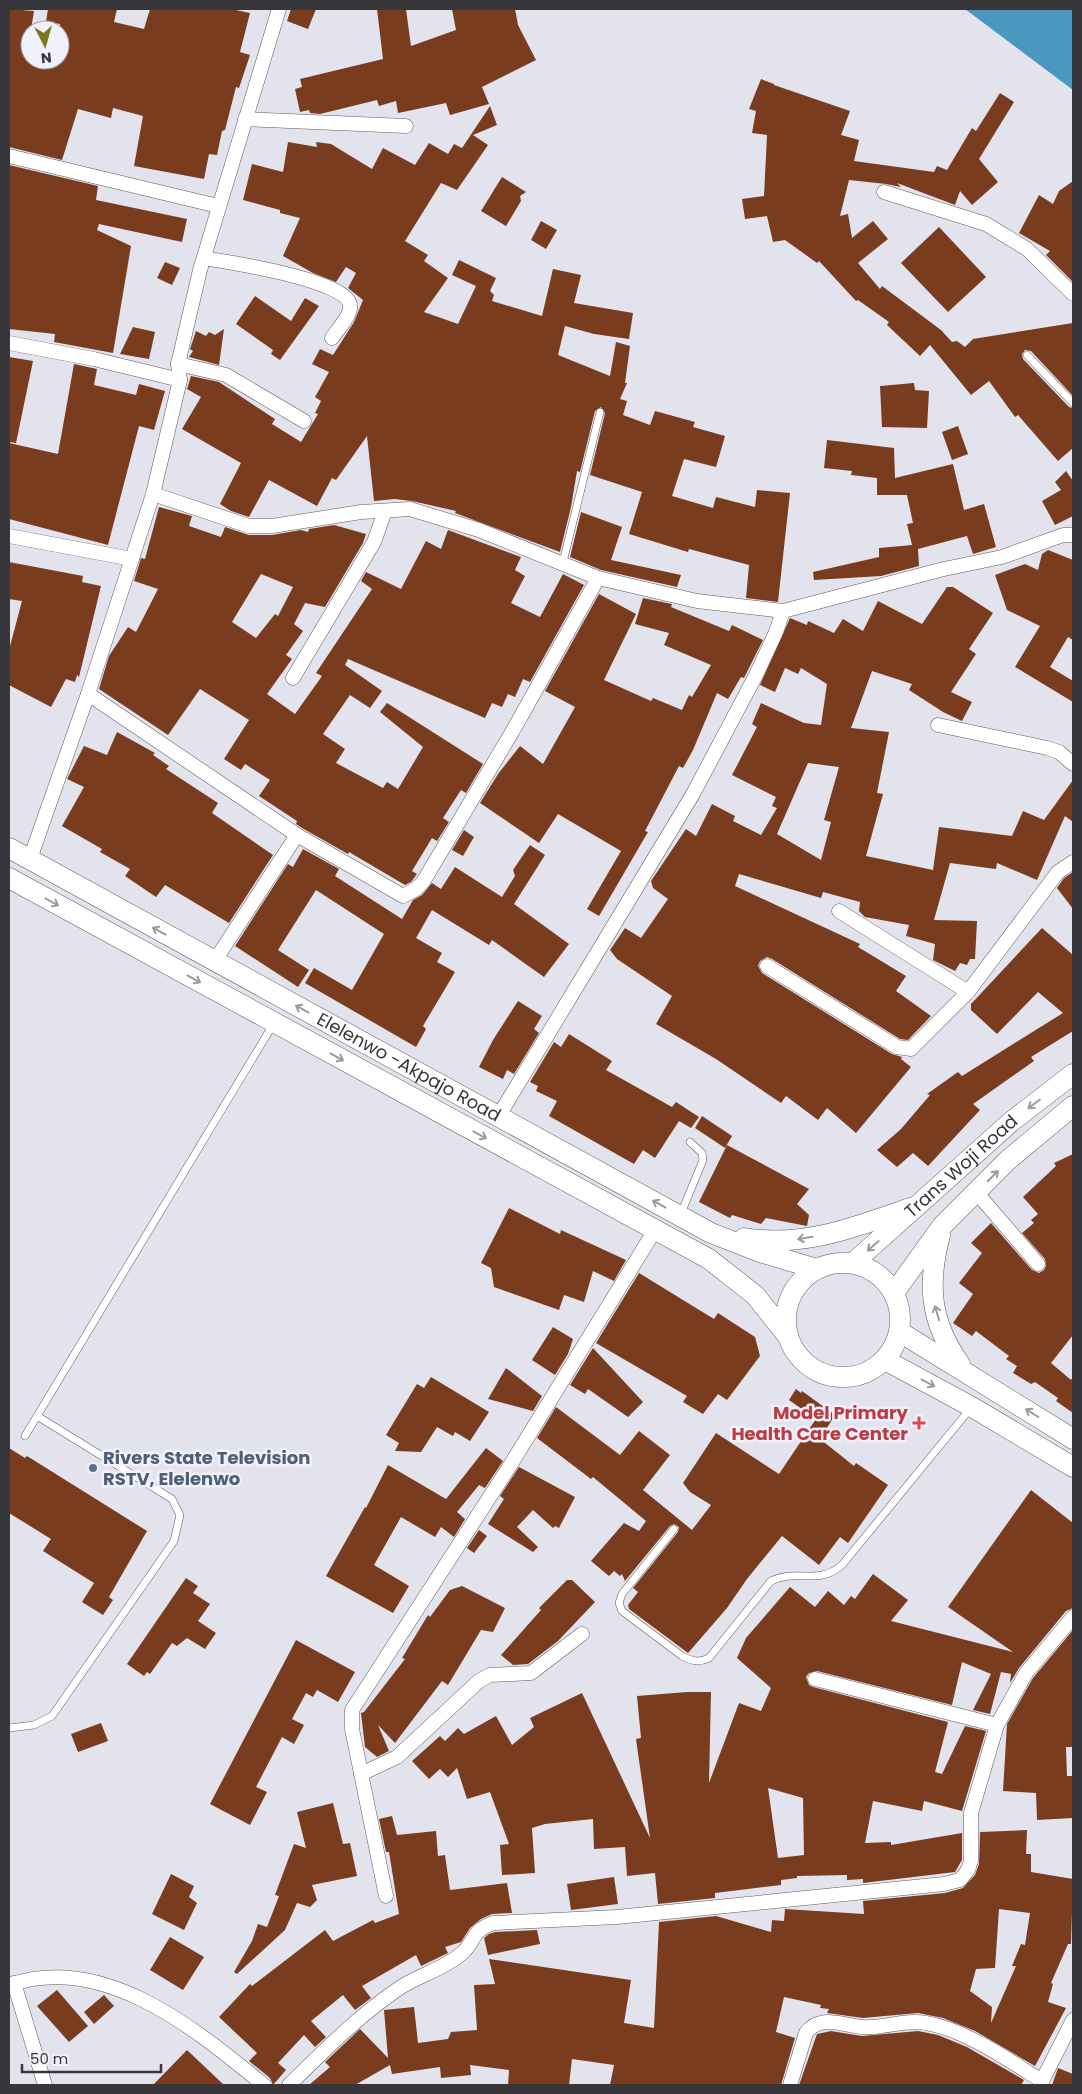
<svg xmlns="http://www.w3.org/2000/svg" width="1082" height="2094" viewBox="0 0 1082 2094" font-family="Poppins,sans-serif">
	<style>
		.water { fill: #4a97bf }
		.building { fill: #7a3c1e; fill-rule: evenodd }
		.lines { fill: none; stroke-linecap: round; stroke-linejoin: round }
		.service-casing { stroke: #5b5b64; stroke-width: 8 }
		.minor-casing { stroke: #5b5b64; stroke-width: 15 }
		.secondary-casing { stroke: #5b5b64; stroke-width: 21 }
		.service { stroke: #fff; stroke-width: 7 }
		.minor { stroke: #fff; stroke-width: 14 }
		.secondary { stroke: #fff; stroke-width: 20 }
		.oneway { stroke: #9b9b9d }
		.health-dot { fill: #e0444e; stroke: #f1f1fb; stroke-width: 2 }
		.service-dot { fill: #5c6f8a; stroke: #f1f1fb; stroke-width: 2 }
		.labels { text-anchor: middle; stroke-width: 5; stroke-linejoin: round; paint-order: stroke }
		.street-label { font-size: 18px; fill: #37373b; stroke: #f1f1fb }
		.health-label { font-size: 18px; font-weight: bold; fill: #be3a42; stroke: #f1f1fb; text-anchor: end }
		.service-label { font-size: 18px; font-weight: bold; fill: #4e5e75; stroke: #f1f1fb; text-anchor: start }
	</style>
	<rect width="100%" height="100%" fill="#e3e3ee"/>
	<!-- water -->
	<path class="water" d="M965,9H1073V90Z"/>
	<!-- building -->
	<g class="building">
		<path d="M9,9L34,11L26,60H60V24L46,22L48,9H117L114,22L144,29L150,9H231L250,13L240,52L250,55L239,88L236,87L225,130L222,131L217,155L209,154L204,179L134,166L143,116L113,108L111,118L78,109L62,160L9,147Z"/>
		<path d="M291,9H316L308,29L287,21Z"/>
		<path d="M377,9H406L411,46L456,30L452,9H515L518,25L536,60L482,87L489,104L450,115L446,103L398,113L396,101L379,106L377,100L320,114L310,113L309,110L300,112L295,89L302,87L300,79L383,59Z"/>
		<path d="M761,79L774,84V85L850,111L841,135L859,140L854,161L934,172L937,166L947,170L972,128L976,131L1000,93L1014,102L979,159L998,182L972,205L960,191L955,205L897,183L901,187L886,184L849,180L840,216L848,214L852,238L873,221L888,239L858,263L880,289L882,286L941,330L952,342L957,341L965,347L973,339L1073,323V396L1031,351L1025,350L1022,354L1023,359L1069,407L1073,408V448L1058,461L1018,415L1015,417L989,381L971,395L930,345L920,356L887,325L889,322L858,300L856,301L819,261L817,263L785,240L773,242L767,216L745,219L742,199L764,196L767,135L752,133L756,111L749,109Z"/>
		<path d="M490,106L497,125L473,135L488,145L457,190L441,183L405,241L428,255L424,261L448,278L424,312L458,324L476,286L452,275L459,260L496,278L490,291L494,295L492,301L542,316L553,269L581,275L574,303L633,313L629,339L594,334L565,326L558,355L610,376L616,342L630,346L625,383H627L620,399L627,401L623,415L650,425L655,411L695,422L693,427L725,436L716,467L684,459L672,496L713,508L716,497L755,507L757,490L790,493L778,602L746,598L749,565L689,549L688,552L629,534L642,492L590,475L605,413L601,407L595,411L580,472L577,471L571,507L560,552L455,513L456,511L412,501L395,499L374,501L367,436L336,480L332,478L317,506L269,480L249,517L231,511L220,504L241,463L182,429L201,397L187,389L191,376L219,382L275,419L272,424L301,442L318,414L315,413L321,401L315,397L329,372L312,364L320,349L333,355L354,322L363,300L348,288L356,273L346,267L336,282L313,273L283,256L300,218L280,213V210L243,200L252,164L283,172L288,142L317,147L316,142L331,144L372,169L383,148L415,165L429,143L448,154L454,144L462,148Z"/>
		<path d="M9,165L98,186L96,200L187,219L182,242L99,224L97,230L131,246L113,353L54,342L55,334L9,329Z"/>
		<path d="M502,177L526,192L520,196L521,201L506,226L481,211Z"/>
		<path d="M1073,181V282L1046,255L1050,251L1019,233L1039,195L1053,204L1059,191Z"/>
		<path d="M541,221L557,230L546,249L531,240Z"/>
		<path d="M939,227L986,277L948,312L901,263Z"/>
		<path d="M165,262L180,268L172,285L157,278Z"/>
		<path d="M255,296L291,321L305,298L319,306L280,360L271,354L273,350L236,324Z"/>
		<path d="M133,327L155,332L149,359L120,354Z"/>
		<path d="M224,329L219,365L189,357L193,351L190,349L196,331L206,336L209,332L215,335Z"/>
		<path d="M9,357L33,361L16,443L9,442Z"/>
		<path d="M74,364L97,369L94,385L136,395L139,384L165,391L154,430L139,426L108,545L9,519V443L58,454Z"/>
		<path d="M914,383L915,390L929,391L927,428L882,427L880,386Z"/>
		<path d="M958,426L968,454L952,460L942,432Z"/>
		<path d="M827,440L894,448L895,478L953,464L964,510L984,504L996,547L973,554L967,536L918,549L919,566L881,576L814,580L813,572L879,557V548L912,545L907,524L913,523L907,495H877V478L851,475L852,471L824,468Z"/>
		<path d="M1066,471L1073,481V516L1055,525L1042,501L1061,490L1055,482Z"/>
		<path d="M159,507L192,516L189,526L221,537L225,527L249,535H272L301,530L308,532L309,529L334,525L366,534L363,543L325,607L305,603L294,624L303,631L286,655L292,659L267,694L295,714L322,676L316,673L372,589L361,581L366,572L401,589L426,541L441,549L448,530L521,557L515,570L525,576L511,603L540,617L563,574L584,585L530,682L523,679L515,697L508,694L502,707L492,703L485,718L348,659L345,665L382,691L370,708L350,695L323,734L345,749L336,763L383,788L387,782L398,789L423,747L380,712L387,703L483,764L466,793L461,790L443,818L449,822L437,841L432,838L412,871L417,874L411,882L405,885L349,852L348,854L302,828L296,824L297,821L259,796L270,780L245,764L241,770L224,759L249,720L200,689L168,735L99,689L109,656L128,627L136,632L158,589L134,581L141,558L145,559ZM261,574L293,587L278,616L275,614L256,638L232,622Z"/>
		<path d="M581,512L622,527L611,560L681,575L677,587L601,570L570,557Z"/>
		<path d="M1048,550L1073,560V640L1068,637L1050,667L1073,681V702L1015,667L1040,626L1007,610L995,575L1025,564L1038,570L1042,554Z"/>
		<path d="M9,562L83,576L82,582L101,586L79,677L77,675L75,682L66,679L51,707L9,685V650L22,601L9,599Z"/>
		<path d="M947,587H953L993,613L969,649L976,654L951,692L972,702L962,721L943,712L909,690L912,684L872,671L851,728L889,732L877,793L883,794L866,856L933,870L939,827L1012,836L1023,811L1044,820L1073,780V822L1065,816L1037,880L997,863L996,869L950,863L934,920L977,921L975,959H970L967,965L960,963L955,971L933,960L935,944L906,936L909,925L865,917L859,911L860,902L823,892L821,898L739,874L735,886L860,944L858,947L906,976L896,991L931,1016L908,1040L900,1039L772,959L767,957L760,961L758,966L762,973L892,1054L902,1057L901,1059L911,1067L856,1133L827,1108L818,1120L786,1096L781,1103L716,1059L656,1024L672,996L617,959L610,950L625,928L641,938L668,899L653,888L651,881L686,829L696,836L712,804L735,816L733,821L761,835L777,808L772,806L776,797L732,775L757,727L752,724L761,703L804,723L821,725L827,684L801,668L798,674L785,668L775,692L760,685L790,618L807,625L808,621L834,633L843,619L863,631L878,601L922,624ZM808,763L839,767L824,820L831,822L821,860L777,834Z"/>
		<path d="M599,594L636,614L604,680L651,701L653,698L682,710L689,695L692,697L711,665L664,645L669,633L635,624L643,598L672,604L671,607L729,631L732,625L763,640L744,678L741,677L728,699L717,693L693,750L683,768L679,766L645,831L648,832L599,916L587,909L621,851L558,814L539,843L480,803L498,774L520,746L543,764L575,707L545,691Z"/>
		<path d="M117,732L155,753L153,755L169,766L166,769L218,803L212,813L273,855L229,923L165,885L156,897L125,876L130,869L100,852L102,849L62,826L84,787L67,779L84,746L107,755Z"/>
		<path d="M464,830L474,837L463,856L452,850Z"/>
		<path d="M530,845L545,855L514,904L569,944L544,977L492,940L489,945L432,910L416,938L442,953L437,962L455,972L423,1026L426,1029L416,1047L305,983L314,968L352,990L384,934L316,890L278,950L309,970L298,987L235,946L288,864L293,867L303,849L339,869L335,876L402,919L413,900L422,895L432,883L441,889L455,867L502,897L515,876L513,870Z"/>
		<path d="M1073,872V909L1057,888L1064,878Z"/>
		<path d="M1042,928L1073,955V1031L1031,1057L1034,1061L973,1104L980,1110L928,1166L913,1153L897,1167L877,1150L901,1129L930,1095L927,1094L958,1072L962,1076L1063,1013L1038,992L997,1034L971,1010V1004Z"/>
		<path d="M518,1001L542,1016L534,1029L539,1033L514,1074L507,1070L503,1079L479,1067L493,1040Z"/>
		<path d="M569,1034L612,1061L606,1070L672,1107L676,1102L699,1117L691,1128L679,1121L655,1158L643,1150L634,1164L549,1116L557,1101L536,1091L538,1086L530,1082L554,1042L561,1047Z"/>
		<path d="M702,1116L732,1136L725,1148L695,1128Z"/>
		<path d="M727,1145L809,1189L797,1204L809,1215L807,1226L766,1218L761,1224L732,1215L730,1218L699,1202Z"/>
		<path d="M1073,1154V1335L1051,1363L1071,1380L1073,1377V1413L1056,1401L1058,1398L1035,1382L1031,1384L1013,1373L1017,1366L1006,1359L1009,1356L976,1331L972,1336L953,1323L973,1294L959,1283L982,1253L971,1243L991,1223L1032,1270L1039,1273L1044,1270L1046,1266L1045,1259L1022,1233L1034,1223L1031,1220L1038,1214L1023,1197L1056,1166L1054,1163Z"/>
		<path d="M509,1208L560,1234L561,1230L626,1260L614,1281L593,1271L584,1302L564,1295L559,1310L494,1287L491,1268L481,1263Z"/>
		<path d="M639,1273L714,1319L718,1313L755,1337L760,1356L727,1400L718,1394L703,1414L683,1402L687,1396L596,1343Z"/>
		<path d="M553,1327L573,1339L568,1354L555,1375L532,1360Z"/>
		<path d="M593,1348L643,1402L628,1417L588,1389L585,1394L570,1385Z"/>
		<path d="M506,1368L542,1396L533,1411L488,1399Z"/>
		<path d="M431,1377L489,1412L470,1441L455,1432L453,1436L437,1427L421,1452L395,1451L399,1443L386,1435L417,1384L424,1388Z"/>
		<path d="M796,1389L801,1393L802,1391L835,1415L820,1439L854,1466L856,1463L888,1485L848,1543L840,1537L819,1565L782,1536L747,1579L727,1608L688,1653L629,1609L628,1605L638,1592L633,1588L678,1532L679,1527L674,1524L670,1526L625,1581L622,1574L620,1576L614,1571L609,1576L591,1561L624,1523L639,1531L646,1521L593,1477L591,1479L537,1438L556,1407L620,1455L639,1431L670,1455L643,1490L692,1530L711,1505L690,1492L683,1483L716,1433L779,1474L816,1419L789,1400Z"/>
		<path d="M9,1448L25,1458L27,1456L147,1531L109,1597L113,1600L103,1615L82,1602L94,1583L43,1551L51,1539L9,1513Z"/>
		<path d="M486,1448L503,1461L485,1488L479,1485L457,1512L465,1519L454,1537L441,1527L435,1537L401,1517L374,1565L409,1586L393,1613L326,1576L365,1507L366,1508L388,1465L446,1499Z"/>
		<path d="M519,1467L575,1497L559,1528L555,1526L553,1528L533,1510L517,1527L538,1547L533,1552L488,1524L504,1499L500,1496Z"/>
		<path d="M1031,1490L1073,1523V1608L1066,1611L1019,1668L1010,1683L1011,1674L1001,1672L990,1714L973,1710L991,1674L962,1662L952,1705L817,1671L809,1673L806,1677L809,1685L813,1687L948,1722L935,1772L942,1774L965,1726L986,1731L962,1811L924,1801L922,1811L873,1801L865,1843L891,1842V1845L962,1833V1860L955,1872L863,1883V1879L847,1880V1875L797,1876V1878L781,1880V1885L715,1893V1898L658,1904L655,1873L627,1876L625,1847L594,1849L593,1819L545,1824L532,1828L535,1873L502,1875L500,1845L509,1844L490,1792L467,1799L457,1768L448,1777L440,1769L429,1779L412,1761L440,1736L445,1741L458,1728L464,1734L496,1716L512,1745L534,1727L530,1718L582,1693L650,1838L636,1739L641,1738L637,1696L687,1692H711L709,1783L739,1703L761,1711L771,1688L737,1658L746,1638L790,1587L815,1607L828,1591L844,1605L851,1596L855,1599L873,1574L908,1600L891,1621L1013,1652L948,1607ZM768,1788L803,1798L804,1855L778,1858Z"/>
		<path d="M479,1530L487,1536L474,1553L467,1548Z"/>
		<path d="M186,1578L198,1586L193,1593L210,1604L198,1621L216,1633L205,1649L187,1638L177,1646L172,1643L150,1674L147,1672L144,1676L127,1664Z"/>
		<path d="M567,1580H572L595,1602L558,1641L528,1664L513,1665L501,1655L541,1610L539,1608Z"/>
		<path d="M462,1586L505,1608L493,1632L481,1630L448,1685L442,1681L395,1743L378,1725L389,1751L377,1757L365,1747L361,1713L364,1712L405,1659L402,1658L428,1615L430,1617L450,1590Z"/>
		<path d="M1073,1630V1747H1066L1067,1776H1073V1818L1037,1820L1036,1793L1003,1791L1007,1724L1033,1678Z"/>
		<path d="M296,1640L355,1672L338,1702L317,1690L313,1697L306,1693L292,1719L304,1725L294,1744L282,1737L256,1787L267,1792L250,1825L210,1804Z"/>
		<path d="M101,1723L108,1741L78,1752L71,1734Z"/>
		<path d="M333,1803L343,1844L350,1843L357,1876L312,1885L317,1900L310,1907L297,1903L285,1930L237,1974L234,1972L252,1941L258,1924L267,1927L279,1896L275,1895L294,1844L306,1848L297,1812Z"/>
		<path d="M392,1816L397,1835L436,1831L438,1856L445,1855L450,1890L507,1883L512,1913L492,1914L481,1919L470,1928L461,1942L445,1947L448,1953L446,1954L421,1966L416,1955L362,1986L371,1998L355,2010L343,1995L311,2021L326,2037L315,2047L304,2035L278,2063L286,2070L273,2085L270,2078L249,2061L257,2053L219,2017L250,1984L252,1986L325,1930L333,1941L373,1920L375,1923L399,1914L389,1852H386L379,1819Z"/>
		<path d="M1027,1830L1026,1854H1031V1872L1073,1879L1071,1944H1068L1051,1983L1053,1984L1048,2002L1066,2008L1035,2066L975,2031L943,2018L918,2013L863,2018L827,2013L829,2009L820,2008L821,2005L784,1997L776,2032L795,2038L781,2085H610L614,2065L572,2059L569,2085H508L509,2070L470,2065L471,2075L441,2078L440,2067L392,2074L390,2065L355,2085H309L330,2067L325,2062L360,2029L388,2058L384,2010L414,2007L418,2043L448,2039L451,2032L477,2030L474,1985L495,1984L489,1959L631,1980L624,2023L654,2028L659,1922L716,1916L771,1932L772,1920L784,1921L785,1909L864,1914L863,1901L945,1893L963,1888L975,1875L979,1864L980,1832ZM999,1909L1030,1913L1025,1945L1021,1944L1012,1966H1016L991,2023L992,2007L970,1991L976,1969L995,1968Z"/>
		<path d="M171,1874L194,1886L189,1897L197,1903L184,1930L152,1914Z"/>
		<path d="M614,1877L618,1904L571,1910L567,1884Z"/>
		<path d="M537,1930L540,1944L488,1955L484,1938L489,1934L495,1932Z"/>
		<path d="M170,1937L204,1957L183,1990L150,1970Z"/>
		<path d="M57,1990L88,2026L69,2042L37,2006Z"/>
		<path d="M104,1995L114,2006L94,2024L84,2012Z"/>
		<path d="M831,2031L862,2036L918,2031L938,2035L967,2047L1024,2080L1021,2085H799L817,2034Z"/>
		<path d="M187,2050L224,2085H153Z"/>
		<path d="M1058,2068L1073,2074V2085H1052Z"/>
	</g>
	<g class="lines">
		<defs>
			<g id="service">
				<path d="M1027,355L1073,403"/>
				<path d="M563,562L600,412"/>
				<path d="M680,1216L703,1160L702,1153L690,1142"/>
				<path d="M25,1436L274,1023"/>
				<path d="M674,1529L622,1594L619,1603L622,1611L682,1656C692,1661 698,1663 709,1658L771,1581C797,1568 818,1586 842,1565L970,1409"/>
				<path d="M9,1728L34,1725L52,1716L174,1541L180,1515L172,1499L37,1416"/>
			</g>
			<g id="minor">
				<path d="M245,119L406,126"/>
				<path d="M9,156L218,206"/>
				<path d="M884,192L986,224L1027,249L1073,294"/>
				<path d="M204,258C228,262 347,280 350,305C352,315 337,330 332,338"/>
				<path d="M9,343L94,359L180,380"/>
				<path d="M178,364L226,375L304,421"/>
				<path d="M153,494L249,526H272L361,512L410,509L479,530L598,578L697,601L783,611L944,569L1002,557L1063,535H1073"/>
				<path d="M9,536L132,559"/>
				<path d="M293,678L374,542L385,511"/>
				<path d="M88,694L297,835L403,896L416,889L423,882L515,727L598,578"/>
				<path d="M938,725L1047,748L1059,752L1073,764"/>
				<path d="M30,859L88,694L153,494L180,380L178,364L200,270L279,9"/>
				<path d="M839,911L968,992"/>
				<path d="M214,962L297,835"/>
				<path d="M767,966L897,1047L911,1049L968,992L1058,872L1073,862"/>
				<path d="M498,1117L693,794L756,675L776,632L783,611"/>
				<path d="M976,1192L1038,1264"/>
				<path d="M815,1679L997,1725"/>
				<path d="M361,1774L397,1757L479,1681L490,1675L531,1673L582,1634"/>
				<path d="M386,1896L352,1729V1710L511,1464L655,1230"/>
				<path d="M14,1983L45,2085"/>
				<path d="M9,1985C104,1952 195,2029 264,2085"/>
				<path d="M289,2085C325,2050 359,2015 401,1987C418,1976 447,1967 461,1954C477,1941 468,1933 493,1923L617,1917L944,1884L960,1880L968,1870L971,1861V1813L997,1725L1026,1673L1073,1617"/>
				<path d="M790,2085L806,2033C819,2014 842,2025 862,2027C883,2029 905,2019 926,2023C964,2029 1010,2061 1042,2081"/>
				<path d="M1040,2085L1073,2020"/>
			</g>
			<g id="secondary">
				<path id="s1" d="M9,848L711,1233L760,1252L817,1269"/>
				<path d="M9,878L709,1259L755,1295L786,1334"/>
				<path d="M940,1235C927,1285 930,1322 960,1364"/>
				<path d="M744,1238C802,1248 856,1227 910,1208"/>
				<circle cx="843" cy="1320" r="57"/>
				<path id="s2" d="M853,1263L1012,1121L1073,1074"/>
				<path d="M894,1293L942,1226L1008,1160L1073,1106"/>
				<path d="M900,1332L1073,1439"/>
				<path d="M885,1360L972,1407L1073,1467"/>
			</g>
		</defs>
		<!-- service casing -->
		<use href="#service" class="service-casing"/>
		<!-- minor casing -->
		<use href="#minor" class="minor-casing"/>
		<!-- secondary casing -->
		<use href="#secondary" class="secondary-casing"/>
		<!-- service -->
		<use href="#service" class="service"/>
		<!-- minor -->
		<use href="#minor" class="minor"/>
		<!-- secondary -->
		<use href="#secondary" class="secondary"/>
	</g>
	<!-- one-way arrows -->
	<defs><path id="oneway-shaft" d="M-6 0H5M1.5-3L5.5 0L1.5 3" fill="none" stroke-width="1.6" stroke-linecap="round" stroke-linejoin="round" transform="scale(1.25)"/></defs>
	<g class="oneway">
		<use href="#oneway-shaft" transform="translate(52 902) rotate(29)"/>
		<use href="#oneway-shaft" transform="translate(159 931) rotate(-151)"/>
		<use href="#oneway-shaft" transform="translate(194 979) rotate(29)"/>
		<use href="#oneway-shaft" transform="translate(302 1009) rotate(-151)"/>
		<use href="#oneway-shaft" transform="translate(337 1057) rotate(29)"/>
		<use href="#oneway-shaft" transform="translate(1034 1104) rotate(143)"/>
		<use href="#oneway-shaft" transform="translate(480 1135) rotate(29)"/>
		<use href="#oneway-shaft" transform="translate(993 1176) rotate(-45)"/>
		<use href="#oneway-shaft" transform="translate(659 1204) rotate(-151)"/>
		<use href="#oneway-shaft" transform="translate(805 1238) rotate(171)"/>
		<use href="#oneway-shaft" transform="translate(873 1246) rotate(139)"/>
		<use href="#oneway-shaft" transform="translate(937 1313) rotate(-106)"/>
		<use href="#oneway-shaft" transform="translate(928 1383) rotate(28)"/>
		<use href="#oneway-shaft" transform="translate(1032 1413) rotate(-148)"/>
	</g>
	<!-- markers -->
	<path class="health-dot" d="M916.5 1415.5h5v5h5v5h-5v5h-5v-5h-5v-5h5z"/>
	<circle class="service-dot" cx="93" cy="1468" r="5"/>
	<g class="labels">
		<!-- street labels -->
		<g class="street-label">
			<text dy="6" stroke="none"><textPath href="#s1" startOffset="456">Elelenwo -Akpajo Road</textPath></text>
			<text dy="6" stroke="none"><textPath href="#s2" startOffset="145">Trans Woji Road</textPath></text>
		</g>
		<!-- health labels -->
		<g class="health-label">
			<text x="908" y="1419">Model Primary<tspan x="908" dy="21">Health Care Center</tspan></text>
		</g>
		<!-- service labels -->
		<g class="service-label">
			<text x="103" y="1464">Rivers State Television<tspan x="103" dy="21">RSTV, Elelenwo</tspan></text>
		</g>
	</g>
	<!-- border -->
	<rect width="1082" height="2094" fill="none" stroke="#37373b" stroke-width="20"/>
	<!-- north arrow -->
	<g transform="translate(45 45) rotate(174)"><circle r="24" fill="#f1f1fb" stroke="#a7a7ae"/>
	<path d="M0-4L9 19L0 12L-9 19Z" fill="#7d771c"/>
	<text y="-8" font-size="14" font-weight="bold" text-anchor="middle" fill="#37373b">N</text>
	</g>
	<!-- scale -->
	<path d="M22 2064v8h139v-8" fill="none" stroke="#37373b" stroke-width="2.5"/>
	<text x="30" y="2064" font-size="15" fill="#37373b" stroke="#f1f1fb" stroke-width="4" paint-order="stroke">50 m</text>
</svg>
